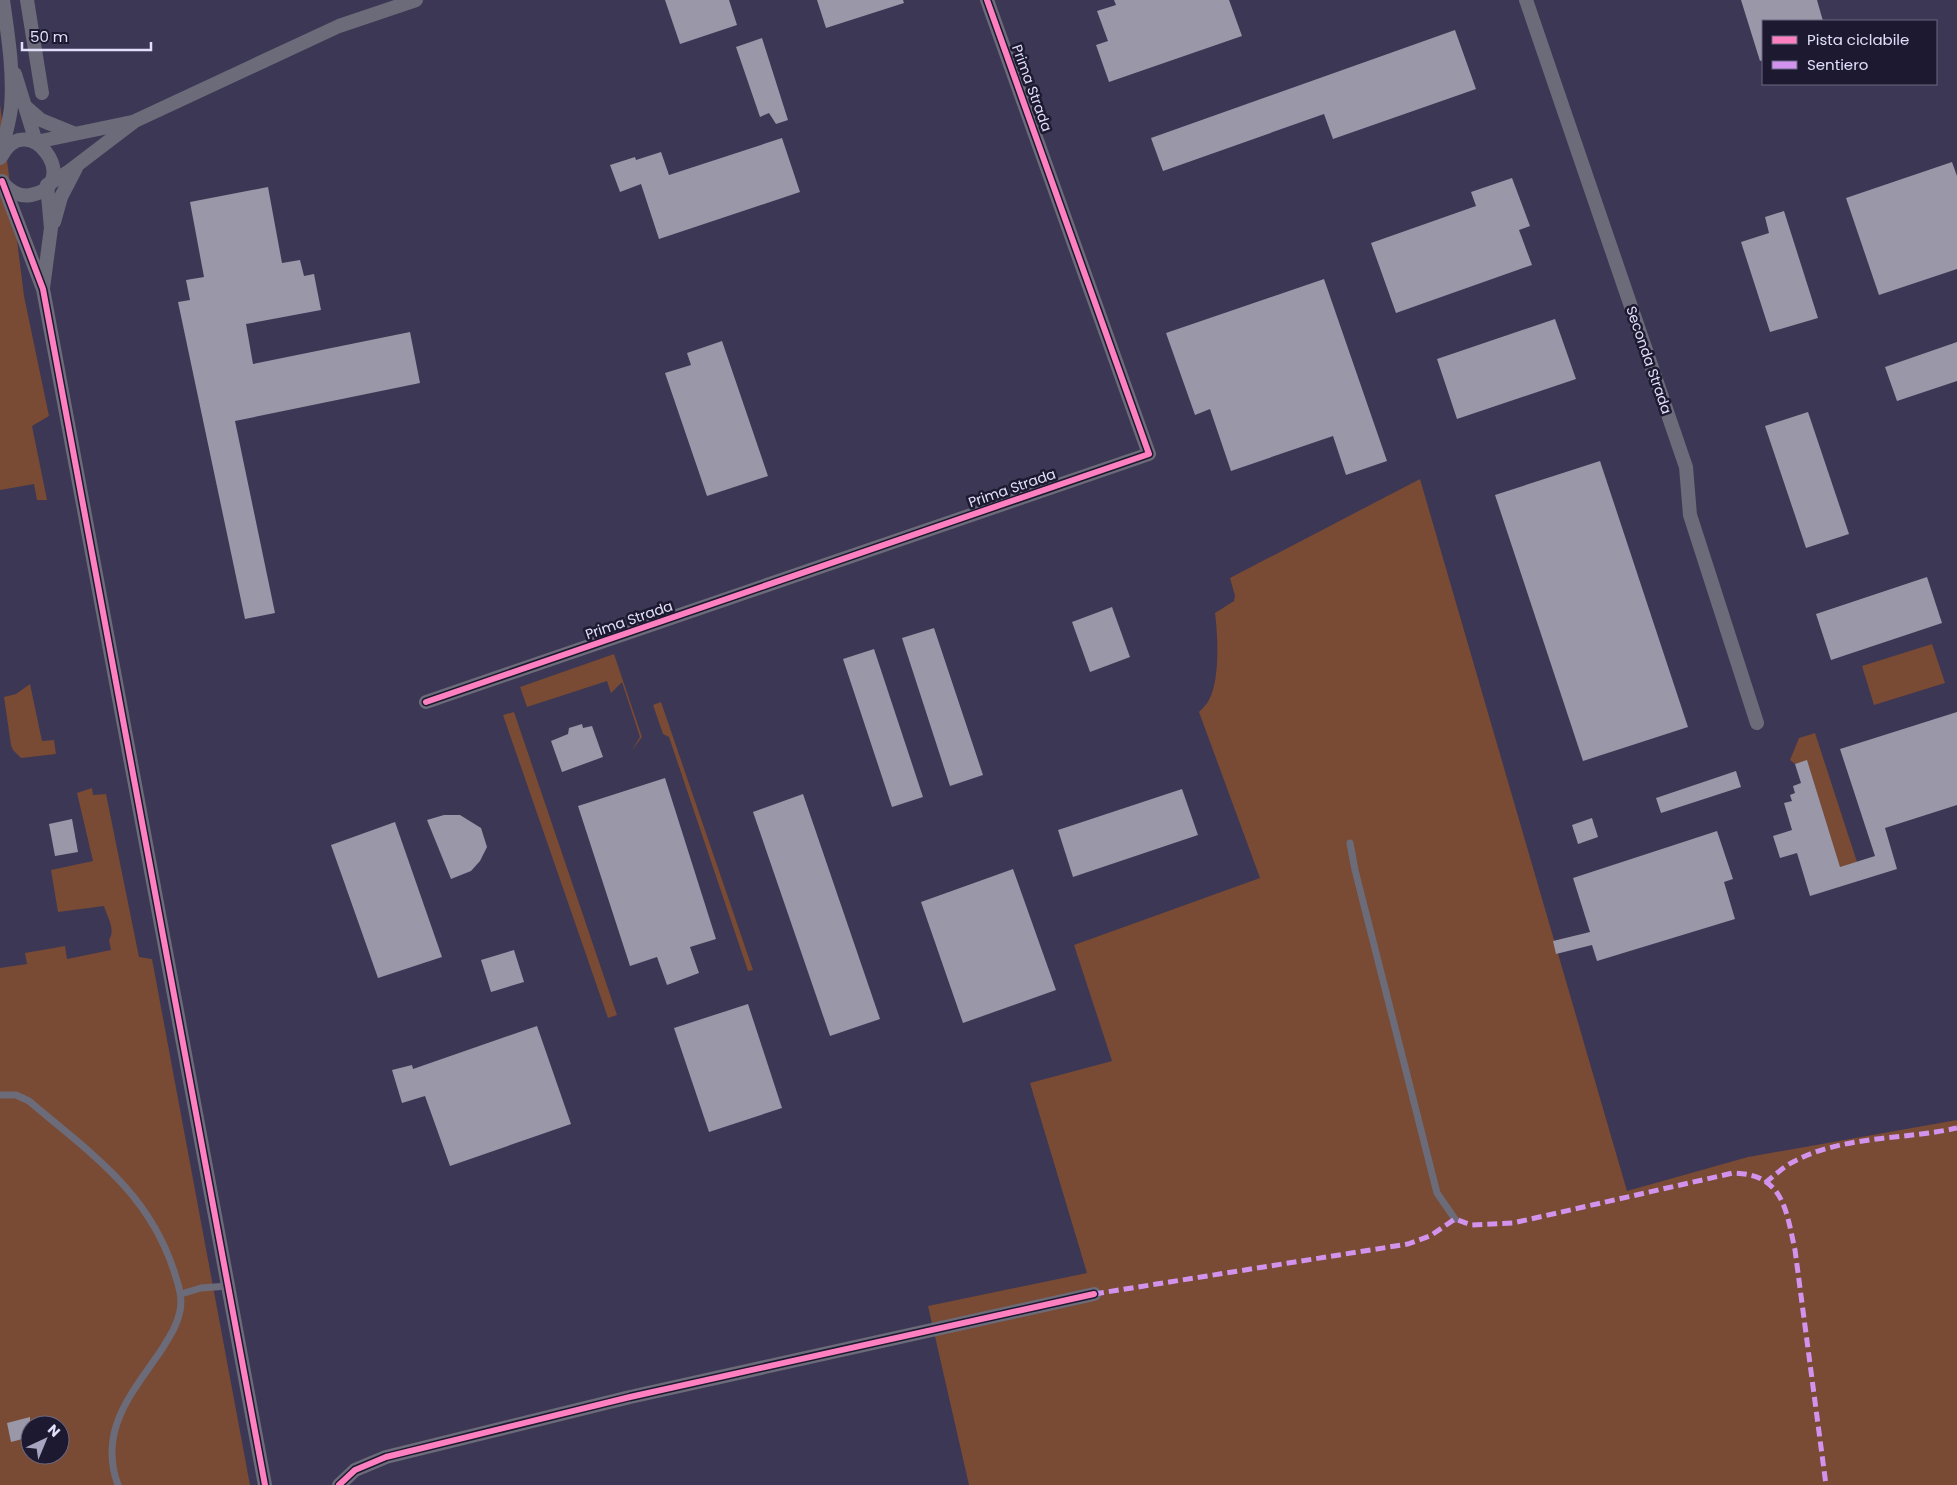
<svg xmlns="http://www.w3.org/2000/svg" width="1957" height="1485" viewBox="0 0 1957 1485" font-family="Poppins,sans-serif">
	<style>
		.green { fill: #794a34; fill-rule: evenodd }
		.building { fill: #9a97a9 }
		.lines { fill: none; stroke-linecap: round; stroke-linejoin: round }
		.service { stroke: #6c6b79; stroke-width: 7 }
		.minor { stroke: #6c6b79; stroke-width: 14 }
		.quiet { stroke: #d193ec; stroke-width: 5; stroke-dasharray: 10 5; stroke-linecap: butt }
		.cycleway-casing { stroke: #1c1930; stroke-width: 9 }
		.cycleway { stroke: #ff80c0; stroke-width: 6 }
		.labels { text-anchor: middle; stroke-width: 5; stroke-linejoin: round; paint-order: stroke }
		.street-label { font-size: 14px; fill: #e1dffa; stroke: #1c1930 }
	</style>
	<rect width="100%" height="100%" fill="#3c3754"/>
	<!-- green -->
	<g class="green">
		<path d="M0,104L24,296L49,416L32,426L47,500H37L34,484L0,490Z"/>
		<path d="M1420,479L1627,1191L1748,1157L1957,1120V1485H969L928,1306L1087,1273L1030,1083L1112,1061L1074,945L1260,878L1199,712C1202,709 1207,704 1209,700C1220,680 1218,636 1215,613L1234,601L1235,596L1230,578Z"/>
		<path d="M1932,644L1945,683L1874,705L1862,666Z"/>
		<path d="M614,654L642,737L632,750L640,737L622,682L611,693L607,681L527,707L520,687Z"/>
		<path d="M30,684L42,741L54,740L56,754L21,758L13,750L11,745L4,697L16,694Z"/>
		<path d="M661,702L753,970L748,971L669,737L663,734L653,705Z"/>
		<path d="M514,712L617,1015L608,1018L503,715Z"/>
		<path d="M1815,733L1857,862L1825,872L1832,842L1807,761L1795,764L1790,760L1799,738Z"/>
		<path d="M92,788L93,795L106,794L139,957L152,959L250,1485H0V968L27,964L25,953L65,946L67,959L111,950L109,940C116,929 107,917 104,906L58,912L51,870L93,861L77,793ZM30,1425H60V1455H30Z"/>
	</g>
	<!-- building -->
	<g class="building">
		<path d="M665,0H729L737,25L680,44Z"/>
		<path d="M817,0H903L904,3L826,28Z"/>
		<path d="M1114,0H1229L1242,36L1109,82L1096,45L1108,41L1097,11L1116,5Z"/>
		<path d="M1741,0H1817L1823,21H1763V60L1760,61Z"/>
		<path d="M1455,30L1476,89L1333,139L1324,114L1163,171L1151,138Z"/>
		<path d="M762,38L788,120L776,124L769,113L760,117L736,47Z"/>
		<path d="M782,138L800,192L659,239L641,184L620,192L610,165L635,157L636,160L661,152L669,175Z"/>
		<path d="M1952,162L1957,176V269L1879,295L1846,198Z"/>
		<path d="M1512,178L1530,226L1519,230L1532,265L1396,313L1371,243L1476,206L1471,192Z"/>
		<path d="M268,187L282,263L300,260L304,276L314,274L321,310L246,324L253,364L410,332L420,383L235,421L275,613L245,619L178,302L190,300L186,280L204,277L190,202Z"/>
		<path d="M1784,211L1818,318L1770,332L1741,242L1769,233L1765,217Z"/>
		<path d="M1324,279L1387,461L1346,475L1333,436L1231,471L1210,409L1195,415L1166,333Z"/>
		<path d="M1555,319L1576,379L1457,419L1437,359Z"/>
		<path d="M722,341L768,476L707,496L665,373L691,365L687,353Z"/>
		<path d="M1957,342V381L1897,401L1885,367Z"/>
		<path d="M1808,412L1849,534L1806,548L1765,426Z"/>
		<path d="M1600,461L1688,727L1583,761L1495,495Z"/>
		<path d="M1927,577L1942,623L1831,660L1816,614Z"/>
		<path d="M1112,607L1130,657L1090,672L1072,622Z"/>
		<path d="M934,628L983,775L950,786L902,638Z"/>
		<path d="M874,649L923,797L892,807L843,659Z"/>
		<path d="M1957,712V805L1885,828L1897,869L1810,896L1797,853L1780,858L1773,836L1792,830L1784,803L1792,801L1790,795L1795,793L1793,786L1801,783L1795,764L1807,760L1840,867L1875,856L1840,749Z"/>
		<path d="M582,724L583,728L592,726L603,757L562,772L551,741L568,734L569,728Z"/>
		<path d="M1736,771L1741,787L1661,813L1656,798Z"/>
		<path d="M665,778L716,939L690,947L699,973L667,985L657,957L630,966L578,806Z"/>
		<path d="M1182,789L1198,835L1073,877L1058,830Z"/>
		<path d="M803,794L880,1019L830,1036L753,812Z"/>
		<path d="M444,815H460L481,828L487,847L480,861L471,871L451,879L427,820Z"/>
		<path d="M1592,818L1598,837L1578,844L1572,825Z"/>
		<path d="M72,819L78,852L55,856L49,824Z"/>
		<path d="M395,822L442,957L378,978L331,845Z"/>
		<path d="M1717,831L1733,879L1724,882L1735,919L1597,961L1592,945L1556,954L1553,941L1590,932L1573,878Z"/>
		<path d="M1013,869L1056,990L963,1023L921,902Z"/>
		<path d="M514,950L524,982L491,992L481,960Z"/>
		<path d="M748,1004L782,1108L709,1132L674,1028Z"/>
		<path d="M537,1026L571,1124L450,1166L425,1096L402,1103L392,1070L412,1065L413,1069Z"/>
		<path d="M30,1417V1437L11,1442L7,1423Z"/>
	</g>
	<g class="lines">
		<!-- service -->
		<g class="service">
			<path d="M1350,843L1355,870L1437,1193L1455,1219"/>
			<path d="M0,1095H16L29,1101C90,1153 148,1191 174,1271C178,1284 183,1297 180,1311C177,1327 168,1339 160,1352C131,1394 98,1431 118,1485"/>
			<path d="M181,1294L201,1288L228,1286"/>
		</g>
		<!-- minor -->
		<g class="minor">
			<path d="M27,0L42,93"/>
			<path d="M1526,0L1686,467L1690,515L1757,723"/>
			<path d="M15,74L36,142"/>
			<path d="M26,107L41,120L73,133"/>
			<path d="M36,142L132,122"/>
			<path d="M1,157C28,105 85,185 31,195C20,197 11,192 4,184"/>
			<path d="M0,158C3,142 9,125 11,108C14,72 8,36 3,0"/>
			<path d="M2,181L43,289L265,1485"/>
			<path d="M54,222L61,197L76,168"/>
			<path d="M43,288L51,228L47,185L68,172L135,121L339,26L416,0"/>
			<path d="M426,702L1149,454L987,0"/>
			<path d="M339,1485L355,1470L386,1457L630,1397L1094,1294"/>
		</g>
		<!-- quiet -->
		<g class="quiet">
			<path d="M1765,1183C1774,1176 1783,1167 1793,1162C1843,1135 1904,1140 1957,1128"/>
			<path d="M1094,1294L1408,1244L1430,1236L1455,1219L1471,1225L1513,1223L1733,1173C1783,1174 1786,1209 1795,1250L1826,1485"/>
		</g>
		<defs>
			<g id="cycleway">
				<path d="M2,181L43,289L265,1485"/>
				<path d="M426,702L1149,454L987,0"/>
				<path d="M339,1485L355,1470L386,1457L630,1397L1094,1294"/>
			</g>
		</defs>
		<!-- cycleway casing -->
		<use href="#cycleway" class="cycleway-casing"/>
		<!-- cycleway -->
		<use href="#cycleway" class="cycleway"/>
	</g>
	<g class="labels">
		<!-- street labels -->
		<g class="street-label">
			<text transform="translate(1032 88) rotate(70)" y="5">Prima Strada</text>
			<text transform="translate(1649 360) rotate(71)" y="5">Seconda Strada</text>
			<text transform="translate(1012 488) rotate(-19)" y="5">Prima Strada</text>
			<text transform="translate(629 620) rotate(-19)" y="5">Prima Strada</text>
		</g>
	</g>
	<!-- legend -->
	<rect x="1762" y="20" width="175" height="65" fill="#1c1930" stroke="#6b6881"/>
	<rect x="1772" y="36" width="25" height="8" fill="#ff80c0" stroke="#6b6881"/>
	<text x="1807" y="45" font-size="15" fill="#e1dffa">Pista ciclabile</text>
	<rect x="1772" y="61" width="25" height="8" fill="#d193ec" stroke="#6b6881"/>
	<text x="1807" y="70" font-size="15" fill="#e1dffa">Sentiero</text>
	<!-- north arrow -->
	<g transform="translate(45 1440) rotate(44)"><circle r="24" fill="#1c1930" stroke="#6b6881"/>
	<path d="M0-4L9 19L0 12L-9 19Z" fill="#a7a4c0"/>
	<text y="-8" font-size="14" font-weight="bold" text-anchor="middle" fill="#e1dffa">N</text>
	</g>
	<!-- scale -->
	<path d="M22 42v8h129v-8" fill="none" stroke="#e1dffa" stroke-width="2.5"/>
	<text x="30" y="42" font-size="15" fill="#e1dffa" stroke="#1c1930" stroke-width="4" paint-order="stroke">50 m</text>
</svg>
